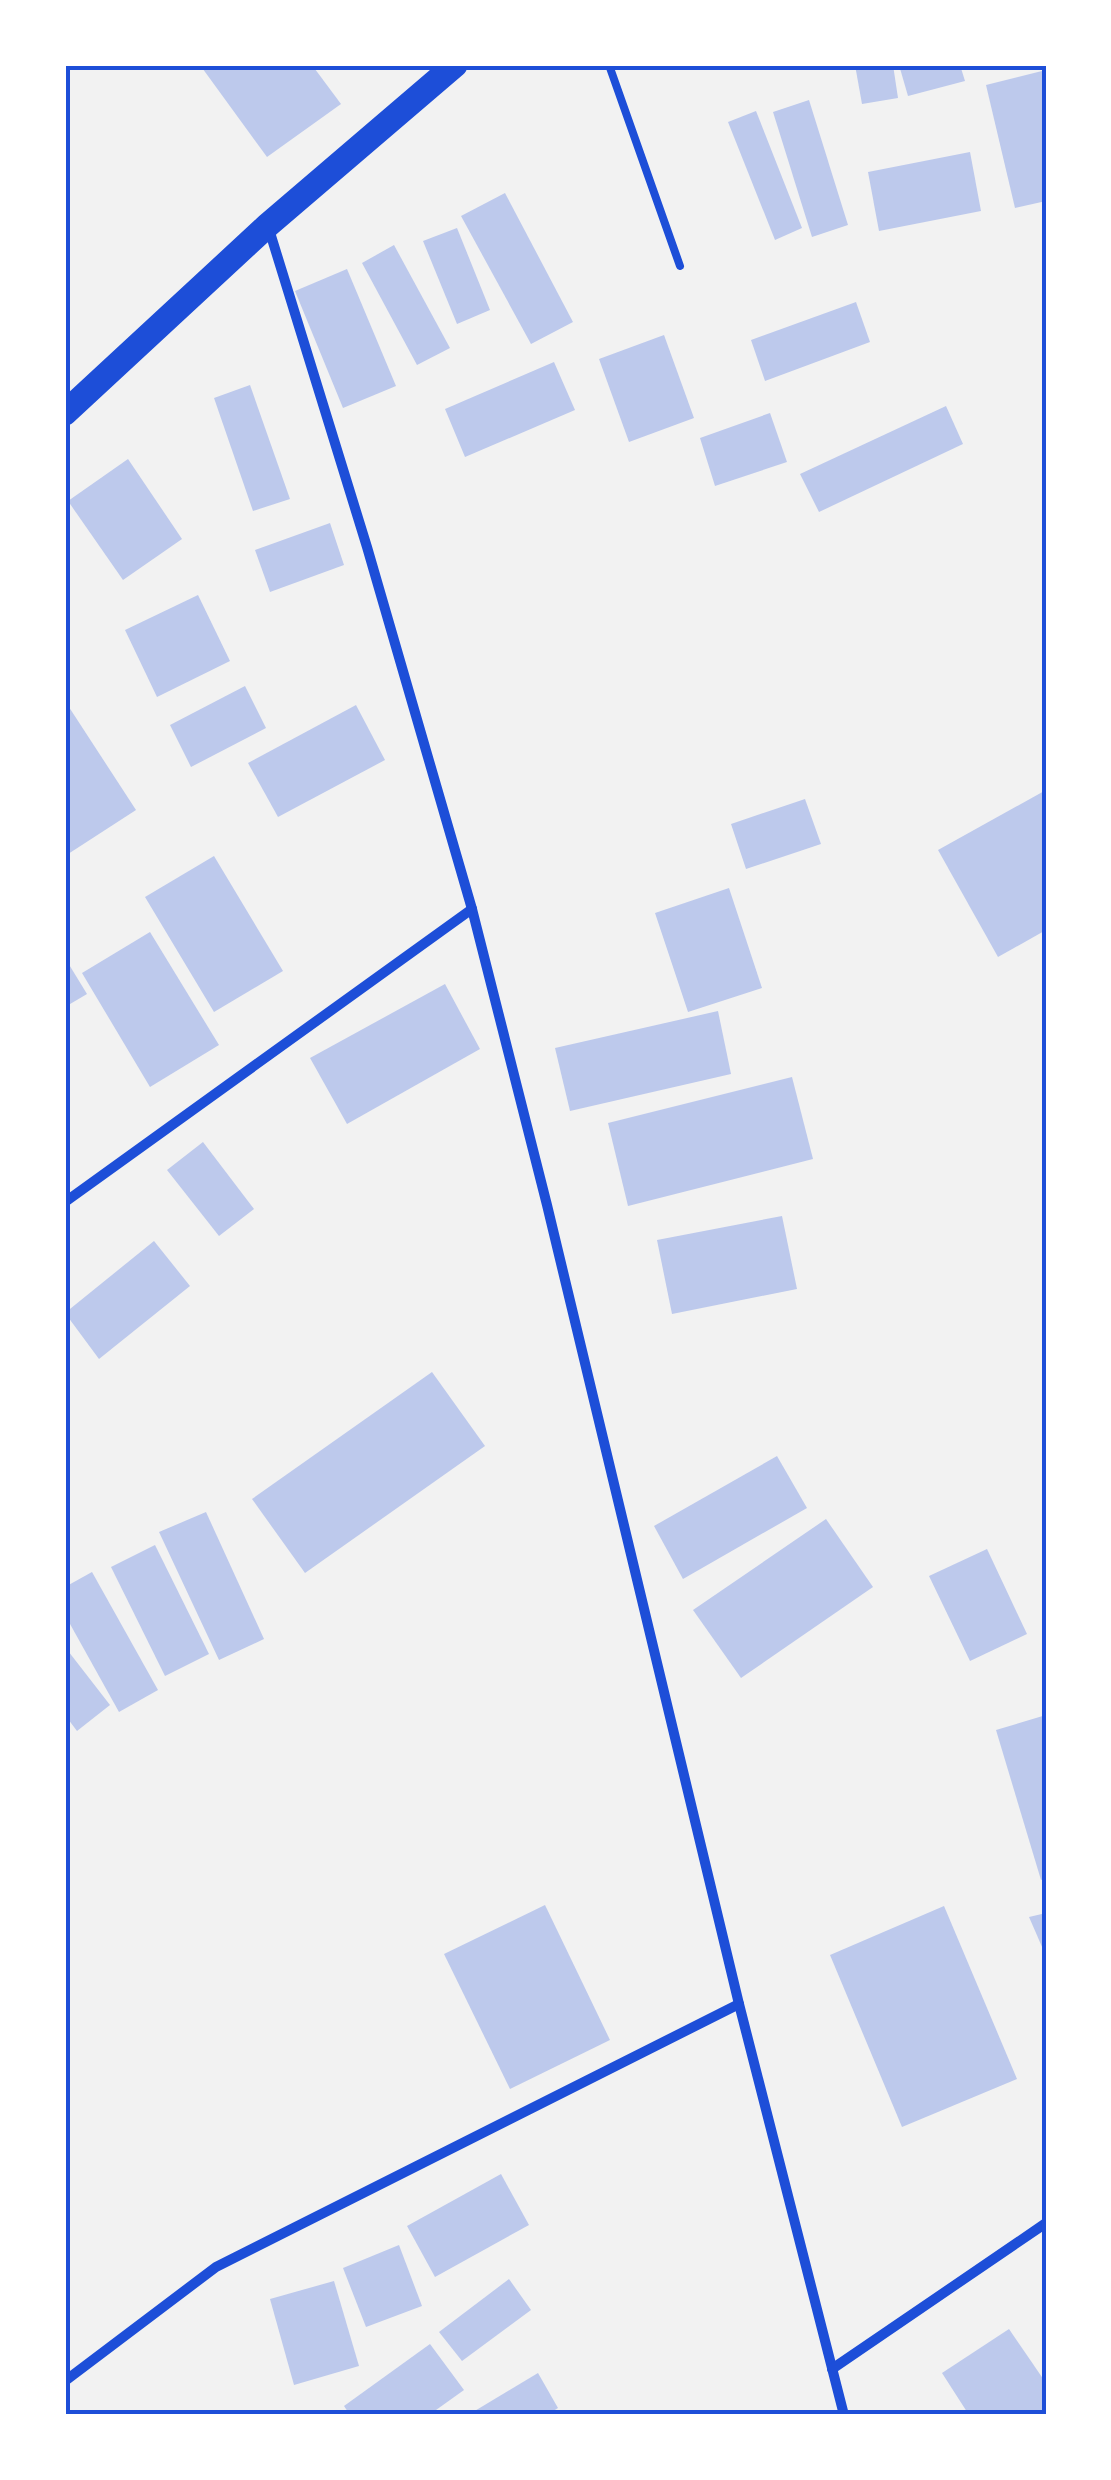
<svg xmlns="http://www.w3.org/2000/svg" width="1111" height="2480" viewBox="0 0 1111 2480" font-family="'DejaVu Sans',sans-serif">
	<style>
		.building { fill: #bdc9ec }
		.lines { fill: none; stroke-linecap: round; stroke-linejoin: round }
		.service { stroke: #1d4ed8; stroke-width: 8 }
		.minor { stroke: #1d4ed8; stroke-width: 10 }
		.primary { stroke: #1d4ed8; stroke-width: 25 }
		.neatline { fill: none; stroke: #1d4ed8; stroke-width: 4 }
	</style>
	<rect width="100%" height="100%" fill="#f2f2f2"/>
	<!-- building -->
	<g class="building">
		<path d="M200,65H312L341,104L267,157Z"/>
		<path d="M855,65H893L898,98L862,104Z"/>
		<path d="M899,65H960L965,81L908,96Z"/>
		<path d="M1046,70V201L1015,208L986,85Z"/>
		<path d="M809,100L848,225L812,237L773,112Z"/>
		<path d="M756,111L802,228L775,240L728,122Z"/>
		<path d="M970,152L981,211L879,231L868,172Z"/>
		<path d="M505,193L573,322L531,344L461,216Z"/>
		<path d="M457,228L490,310L457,324L423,241Z"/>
		<path d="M394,245L450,348L417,365L362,263Z"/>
		<path d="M347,269L396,386L343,408L295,291Z"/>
		<path d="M856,302L870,342L765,381L751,340Z"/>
		<path d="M664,335L694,418L629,442L599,359Z"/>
		<path d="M554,362L575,410L465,457L445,409Z"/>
		<path d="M250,385L290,499L253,511L214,398Z"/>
		<path d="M946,406L963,444L819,512L800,474Z"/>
		<path d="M770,413L787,462L715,486L700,438Z"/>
		<path d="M128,459L182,539L123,580L68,501Z"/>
		<path d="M330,523L344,565L270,592L255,550Z"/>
		<path d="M198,595L230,661L157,697L125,630Z"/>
		<path d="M245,686L266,728L191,767L170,725Z"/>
		<path d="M65,701L136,810L65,856Z"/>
		<path d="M356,705L385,760L278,817L248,763Z"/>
		<path d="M1046,790V930L998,957L938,850Z"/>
		<path d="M805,799L821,844L746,869L731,824Z"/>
		<path d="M214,856L283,971L214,1012L145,897Z"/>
		<path d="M729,888L762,988L688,1012L655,913Z"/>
		<path d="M150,932L219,1045L150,1087L82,973Z"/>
		<path d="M65,958L87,994L65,1007Z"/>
		<path d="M445,984L480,1049L347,1124L310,1058Z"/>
		<path d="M718,1011L731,1074L570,1111L555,1048Z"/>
		<path d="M792,1077L813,1159L628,1206L608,1123Z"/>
		<path d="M203,1142L254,1209L219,1236L167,1170Z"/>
		<path d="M782,1216L797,1289L672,1314L657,1240Z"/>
		<path d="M154,1241L190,1286L99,1359L65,1313Z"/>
		<path d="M432,1372L485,1446L305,1573L252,1499Z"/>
		<path d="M777,1456L807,1508L683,1579L654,1526Z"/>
		<path d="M206,1512L264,1639L219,1660L159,1532Z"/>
		<path d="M826,1519L873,1587L741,1678L693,1610Z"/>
		<path d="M155,1545L209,1654L165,1676L111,1567Z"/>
		<path d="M987,1549L1027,1634L970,1661L929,1576Z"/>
		<path d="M92,1572L158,1690L119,1712L65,1615V1587Z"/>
		<path d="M65,1647L110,1705L77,1731L65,1715Z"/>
		<path d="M1046,1715V1878L1041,1880L996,1730Z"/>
		<path d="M545,1905L610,2040L510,2089L444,1954Z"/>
		<path d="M944,1906L1017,2079L902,2127L830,1955Z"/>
		<path d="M1046,1913V1956L1029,1917Z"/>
		<path d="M501,2174L529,2225L435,2277L407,2226Z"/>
		<path d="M399,2245L422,2306L366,2327L343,2268Z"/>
		<path d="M509,2279L531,2310L462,2361L439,2332Z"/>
		<path d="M334,2281L359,2366L294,2385L270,2299Z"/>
		<path d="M1009,2329L1046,2383V2415H969L942,2373Z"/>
		<path d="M430,2344L464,2390L429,2415H350L344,2406Z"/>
		<path d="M538,2373L558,2408L547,2415H468Z"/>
	</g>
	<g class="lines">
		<!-- service -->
		<path class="service" d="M609,65L680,266"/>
		<!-- minor -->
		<g class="minor">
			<path d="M268,226L367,547L472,909L547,1205L739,2004L844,2415"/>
			<path d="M65,1202L472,909"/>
			<path d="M832,2369L1046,2223"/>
			<path d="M65,2381L216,2267L739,2004"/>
		</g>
		<!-- primary -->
		<path class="primary" d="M65,413L268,225L455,65"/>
	</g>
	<!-- border -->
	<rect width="1111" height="2480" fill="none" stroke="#ffffff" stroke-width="135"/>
	<rect x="68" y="68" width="976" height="2344" class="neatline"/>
</svg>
